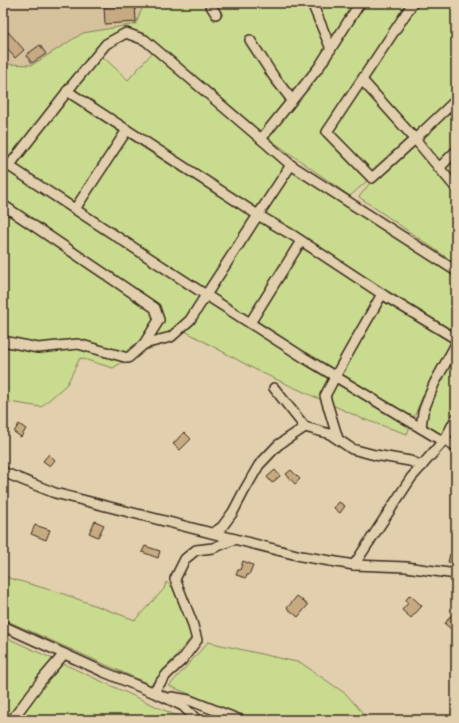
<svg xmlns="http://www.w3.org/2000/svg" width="459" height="723" viewBox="0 0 459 723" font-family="'Shantell Sans',sans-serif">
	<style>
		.built { fill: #d6c19d }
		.green { fill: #c9db8f; stroke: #828256 }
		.building { fill: #c6aa82; stroke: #3b2a1e }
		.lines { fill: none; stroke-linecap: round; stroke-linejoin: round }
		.minor-casing { stroke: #3b2a1e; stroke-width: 12 }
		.minor { stroke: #e1cfad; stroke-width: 9 }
	</style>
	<rect width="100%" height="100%" fill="#e1cfad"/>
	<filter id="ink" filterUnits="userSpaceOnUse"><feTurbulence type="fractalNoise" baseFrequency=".025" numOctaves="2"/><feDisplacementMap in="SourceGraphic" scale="8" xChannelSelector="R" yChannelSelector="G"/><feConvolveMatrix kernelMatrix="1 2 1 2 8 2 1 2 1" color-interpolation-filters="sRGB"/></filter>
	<g filter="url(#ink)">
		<!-- built -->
		<path class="built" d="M3,3H144L136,24L83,33L32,65L3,64Z"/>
		<!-- green -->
		<g class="green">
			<path d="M144,3H204L214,21L223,15L215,3H308L314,15L327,48L307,77L296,90H289L269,64L251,36L246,39L286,101L259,136L144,36L106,40L14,155L3,159V64L32,65L83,33L136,24Z"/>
			<path d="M314,3H356L330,39Z"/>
			<path d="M365,3H410L321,134L367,181L350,196L268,138L291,106L337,46Z"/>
			<path d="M419,3H456V264L359,197L373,179L331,134Z"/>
			<path d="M152,53L256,137L287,166L256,208L159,146L73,88L100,54L128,80Z"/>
			<path d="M66,97L162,160L260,222L293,171L346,204L456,277V335L424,393L407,434L363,419L258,371L183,330L157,346L133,355L113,368L80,358L67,384L41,407L3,401V170L5,171L19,160Z"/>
			<path d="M456,350V444L426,429L425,418L430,396Z"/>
			<path d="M3,572L9,578L61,593L135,620L164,589L166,582L173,588L192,637L151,685L3,619Z"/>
			<path d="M3,636L177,716L179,720H3Z"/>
			<path d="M208,642L301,663L346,694L369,720H256L169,686Z"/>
		</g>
		<!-- building -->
		<g class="building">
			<path d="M135,5L136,22L105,24L104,7Z"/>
			<path d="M3,26L24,50L15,58L3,44Z"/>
			<path d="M40,45L46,54L32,63L26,55Z"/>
			<path d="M19,424L26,429L21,437L14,432Z"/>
			<path d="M184,432L191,439L180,450L173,444Z"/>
			<path d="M49,454L55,460L50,466L43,461Z"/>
			<path d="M275,470L280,476L272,483L267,477Z"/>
			<path d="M291,470L300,479L295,484L286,474Z"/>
			<path d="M339,502L345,506L340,513L334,508Z"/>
			<path d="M95,521L104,525L98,537L89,533Z"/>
			<path d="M35,525L50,530L46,540L31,534Z"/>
			<path d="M145,546L160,551L158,558L142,552Z"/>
			<path d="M450,554L456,556V564L448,562Z"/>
			<path d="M243,561L253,565L249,575H247L246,578L236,575L238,570H240Z"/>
			<path d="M410,595L422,606L411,618L402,610L408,603L405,601Z"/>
			<path d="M297,596L308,605L298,617L287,608Z"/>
			<path d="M450,616L456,621V633L445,624Z"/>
		</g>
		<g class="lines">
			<defs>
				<g id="minor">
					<path d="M209,3L216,14"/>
					<path d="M312,3L331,49"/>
					<path d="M413,3L327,132L372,178L415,139L456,188"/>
					<path d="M250,40L274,77L292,100"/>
					<path d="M362,80L415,139L456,100"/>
					<path d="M67,91L258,215L291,165L261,139"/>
					<path d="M3,164L9,166L73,84L106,44L126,33L145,40L261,139L319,67L360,3"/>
					<path d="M291,165L456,271"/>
					<path d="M439,168L456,151"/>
					<path d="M3,205L155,308L159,320L144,344"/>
					<path d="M75,209L127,130"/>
					<path d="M250,323L301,241"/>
					<path d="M456,339L385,296L294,236L258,215L206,295L303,357L439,439H445L456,418"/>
					<path d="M3,341L38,348L78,344L128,358L144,344L171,337L190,320L206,295L9,166"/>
					<path d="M274,388L305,427"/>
					<path d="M421,428L423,412L434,384L456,344"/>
					<path d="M338,439L325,396C343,361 363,328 382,294"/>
					<path d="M3,472L55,493L301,556L354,565L406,567L456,574"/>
					<path d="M213,533L222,527L233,512L244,491L259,465L278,445L305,427L330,434L352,449L375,455L410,461L422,466"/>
					<path d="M354,565L411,478L445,439L456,448"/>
					<path d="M3,626L104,672L162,696L183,706L197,720"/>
					<path d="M153,692L167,674L182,660L197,640L192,622L175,579L185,559L196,550L213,548L235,539"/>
					<path d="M172,697L189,700L240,720"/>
					<path d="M12,720L41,681L64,654"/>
				</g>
			</defs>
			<!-- minor casing -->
			<use href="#minor" class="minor-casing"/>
			<!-- minor -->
			<use href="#minor" class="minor"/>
		</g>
	</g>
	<!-- margin -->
	<rect width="459" height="723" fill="none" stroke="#e1cfad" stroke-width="16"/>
	<rect x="8" y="8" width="443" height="707" fill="none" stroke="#3b2a1e" stroke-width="1.5" filter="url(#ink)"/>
</svg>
